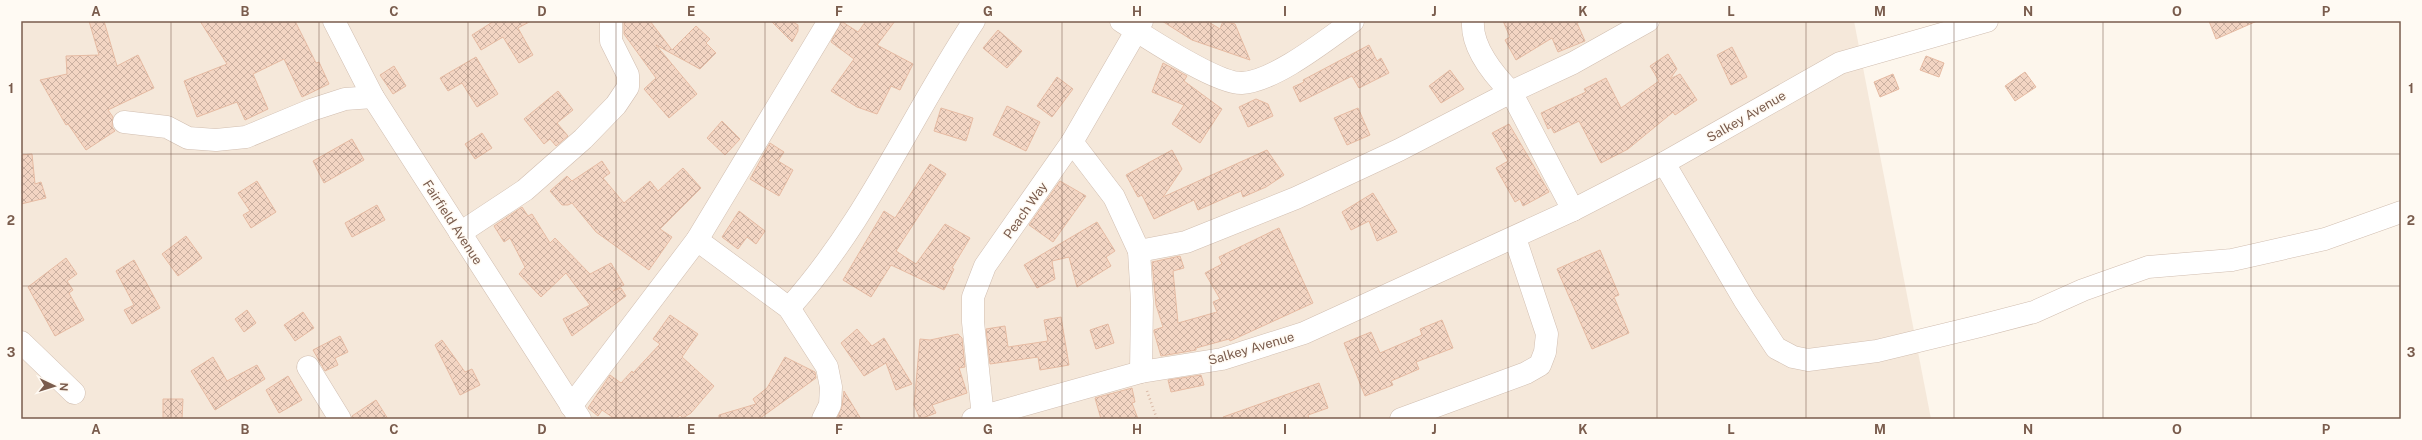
<svg xmlns="http://www.w3.org/2000/svg" width="2422" height="440" viewBox="0 0 2422 440" font-family="'Public Sans',sans-serif">
	<style>
		.residential { fill: #f5e8da }
		.building { fill: url(#building-cross-hatch); stroke: #e6bba3 }
		.lines { fill: none; stroke-linecap: round; stroke-linejoin: round }
		.street-casing { stroke: #d1beb0; stroke-width: 23 }
		.path { stroke: #d9b8a5; stroke-width: 2.5; stroke-dasharray: 1 3; stroke-linecap: butt }
		.street { stroke: #fff; stroke-width: 22 }
		.grid { fill: none; stroke: #7a5c4d; stroke-width: 1; stroke-opacity: 0.55 }
		.labels { text-anchor: middle; stroke-width: 3; stroke-linejoin: round; paint-order: stroke }
		.street-label { font-size: 13px; fill: #7a5c4d; stroke: #fffaf3 }
		.neatline { fill: none; stroke: #7a5c4d; stroke-width: 1.5 }
		.grid-label { font-size: 13px; text-anchor: middle; font-weight: bold; fill: #7a5c4d }
	</style>
	<defs>
		<pattern id="building-cross-hatch" width="8" height="8" patternUnits="userSpaceOnUse"><rect width="8" height="8" fill="#f3d5c3"/><path d="M0 0l8 8M0 8l8-8" fill="none" stroke="#cab0a1"/></pattern>
	</defs>
	<rect width="100%" height="100%" fill="#fdf6ec"/>
	<!-- residential -->
	<path class="residential" d="M21,21H1854L1931,419H21Z"/>
	<!-- building -->
	<g class="building">
		<path d="M89,21H104L117,66L138,55L154,88L108,110L113,117L112,127L115,131L86,150L68,124L66,125L40,80L67,74L66,56L99,55Z"/>
		<path d="M200,21H295L316,63L319,62L329,84L302,97L284,59L253,74L268,109L245,120L237,102L197,117L184,81L227,64Z"/>
		<path d="M494,21H531L518,28L533,55L519,63L503,37L481,50L472,35Z"/>
		<path d="M624,21H650L672,50L696,26L710,39L706,43L716,53L700,69L656,45L697,94L669,118L644,89L656,78L624,34Z"/>
		<path d="M771,21H791L798,25V31L792,42Z"/>
		<path d="M841,21L858,32L866,21H895L877,45L913,64L900,90L891,86L877,114L857,107L831,91L854,59L831,42Z"/>
		<path d="M1162,21H1207L1220,29L1223,21L1235,24L1250,60L1192,40Z"/>
		<path d="M1503,21H1580L1577,23L1585,41L1558,52L1552,38L1516,60L1505,40L1510,37Z"/>
		<path d="M2209,21H2257L2216,39Z"/>
		<path d="M998,30L1022,51L1007,68L983,48Z"/>
		<path d="M1369,45L1377,61L1381,58L1389,73L1359,88L1352,76L1300,102L1293,87L1304,82L1303,80Z"/>
		<path d="M1732,47L1747,77L1731,85L1717,55Z"/>
		<path d="M1668,54L1677,69L1670,79L1680,74L1697,100L1675,115L1673,112L1628,149L1601,163L1579,121L1554,133L1551,127L1548,129L1541,113L1586,92L1584,89L1606,78L1621,108L1659,81L1650,66Z"/>
		<path d="M1926,56L1944,63L1939,77L1920,70Z"/>
		<path d="M476,57L498,94L477,107L462,83L448,91L440,78Z"/>
		<path d="M1163,63L1187,76L1184,81L1222,109L1200,143L1172,124L1184,105L1152,92Z"/>
		<path d="M394,66L406,86L393,94L380,75Z"/>
		<path d="M1450,70L1464,89L1441,103L1429,86Z"/>
		<path d="M2025,72L2036,87L2015,101L2005,86Z"/>
		<path d="M1893,74L1899,89L1880,97L1874,82Z"/>
		<path d="M1057,77L1073,89L1052,117L1037,106Z"/>
		<path d="M558,91L573,110L557,123L568,136L556,146L550,139L544,144L524,119Z"/>
		<path d="M1256,99L1268,104L1273,116L1248,127L1239,107Z"/>
		<path d="M1007,106L1040,122L1026,151L993,135Z"/>
		<path d="M941,108L973,118L966,141L934,131Z"/>
		<path d="M1358,108L1370,135L1347,145L1334,118Z"/>
		<path d="M722,121L740,139L725,155L707,138Z"/>
		<path d="M1509,124L1549,192L1523,206L1520,199L1515,202L1496,168L1508,161L1492,133Z"/>
		<path d="M482,133L492,148L475,159L465,144Z"/>
		<path d="M352,139L364,160L324,183L313,161Z"/>
		<path d="M770,143L784,152L778,161L793,170L779,196L750,179Z"/>
		<path d="M1172,150L1182,169L1163,197L1267,150L1284,175L1266,187L1243,197L1241,191L1198,210L1194,200L1154,219L1142,195L1138,197L1126,175Z"/>
		<path d="M32,154L35,184L41,182L46,198L21,204V155Z"/>
		<path d="M602,161L610,173L603,178L624,203L650,181L658,191L683,168L701,188L660,229L672,237L649,270L596,232L572,203L568,205H562L550,191L567,176L572,181Z"/>
		<path d="M930,164L946,174L896,251L916,264L945,224L970,238L952,268L954,269L944,290L891,265L871,297L843,280L884,211L895,218Z"/>
		<path d="M257,181L276,212L251,228L243,215L250,211L238,193Z"/>
		<path d="M1060,181L1086,196L1053,242L1029,225Z"/>
		<path d="M1373,193L1397,232L1377,241L1369,221L1351,230L1342,212Z"/>
		<path d="M377,205L385,220L352,237L345,223Z"/>
		<path d="M522,207L528,216L532,214L550,243L555,238L590,274L611,263L624,285L613,291L621,288L626,296L572,336L563,319L590,305L566,273L541,297L519,274L525,267L510,238L504,242L494,226Z"/>
		<path d="M739,211L765,231L756,244L747,237L738,249L722,237Z"/>
		<path d="M1097,222L1115,251L1106,257L1111,266L1077,287L1069,257L1052,261L1055,279L1037,288L1024,265Z"/>
		<path d="M1279,228L1313,303L1230,341L1229,339L1196,348V350L1161,356L1154,332V330L1163,327L1156,305L1152,262L1180,256L1184,268L1173,271L1178,323L1217,312L1213,302L1220,299L1205,273L1222,264L1219,257Z"/>
		<path d="M186,236L202,258L178,276L162,254Z"/>
		<path d="M1600,250L1619,295L1614,297L1629,333L1592,349L1557,269Z"/>
		<path d="M66,258L77,274L67,281L73,290L69,293L84,320L55,336L28,287Z"/>
		<path d="M134,260L160,308L132,324L124,310L134,305L116,271Z"/>
		<path d="M247,310L256,323L244,332L235,319Z"/>
		<path d="M303,312L314,328L295,341L284,325Z"/>
		<path d="M670,315L698,334L682,357L714,386L691,413L683,418L680,415L675,419H615L602,410L598,416L588,408L610,375L621,383L632,371L633,373L660,344L653,339Z"/>
		<path d="M1061,317L1069,365L1040,370L1038,357L990,364L986,329L1005,326L1008,347L1048,341L1044,320Z"/>
		<path d="M1442,320L1453,348L1416,362L1419,369L1391,381L1393,385L1365,396L1344,343L1371,332L1380,353L1422,335L1420,329Z"/>
		<path d="M1108,324L1114,343L1096,349L1090,330Z"/>
		<path d="M857,329L872,346L884,338L912,384L896,390L886,363L864,376L841,343Z"/>
		<path d="M958,334L962,338L965,367L959,368L967,393L932,405L936,413L920,419L914,405L920,339L930,340Z"/>
		<path d="M340,336L348,352L335,358L338,365L325,371L313,350Z"/>
		<path d="M442,340L465,372L472,369L480,385L460,395L435,345Z"/>
		<path d="M213,357L227,381L257,365L265,379L215,410L191,371Z"/>
		<path d="M785,357L815,372L816,378L759,419H719V415L756,404L753,399L767,388Z"/>
		<path d="M1201,375L1204,385L1171,392L1168,380Z"/>
		<path d="M288,376L302,400L279,413L266,390Z"/>
		<path d="M1319,383L1328,408L1308,415L1309,419H1224L1223,417Z"/>
		<path d="M1132,388L1135,402L1132,403L1138,419H1101L1095,398Z"/>
		<path d="M844,391L861,419H837L842,406Z"/>
		<path d="M163,399H183L182,419H163Z"/>
		<path d="M376,400L388,419H352V416Z"/>
	</g>
	<g class="lines">
		<defs>
			<g id="street">
				<path d="M334,21L373,97L580,419"/>
				<path d="M1121,21C1145,36 1216,84 1242,83C1275,81 1326,40 1353,21"/>
				<path d="M124,122L167,127L188,138L216,140L246,137L311,110L345,99L373,97"/>
				<path d="M1072,142L1114,197L1139,251L1142,301L1141,372"/>
				<path d="M1664,163L1745,301L1776,348L1793,357L1808,360L1877,351L1980,326L2034,312L2083,290L2148,267L2232,260L2325,239L2401,212"/>
				<path d="M1573,210L1511,92L1573,63L1648,21"/>
				<path d="M460,233L525,190L583,139L616,105L628,87V75L611,41V21"/>
				<path d="M697,240L789,308L827,367L831,387L830,405L823,419"/>
				<path d="M1139,251L1186,242L1296,198L1399,150L1511,92C1494,75 1471,47 1473,21"/>
				<path d="M789,308C866,223 911,116 974,21"/>
				<path d="M21,342L74,393"/>
				<path d="M308,367L340,419"/>
				<path d="M571,406L697,240L829,21"/>
				<path d="M983,417L973,322V297L985,266L1072,142L1142,21"/>
				<path d="M973,419L1141,372L1222,359L1304,333L1573,210L1664,163L1840,63L1987,21"/>
				<path d="M1401,419L1526,373L1540,365L1545,352L1547,334L1515,238"/>
			</g>
		</defs>
		<!-- street casing -->
		<use href="#street" class="street-casing"/>
		<!-- path -->
		<path class="path" d="M1147,391L1157,419"/>
		<!-- street -->
		<use href="#street" class="street"/>
	</g>
	<!-- grid -->
	<path class="grid" d="M171,21V419M319,21V419M468,21V419M616,21V419M765,21V419M914,21V419M1062,21V419M1211,21V419M1360,21V419M1508,21V419M1657,21V419M1806,21V419M1954,21V419M2103,21V419M2251,21V419M21,154H2401M21,286H2401"/>
	<g class="labels">
		<!-- street labels -->
		<g class="street-label">
			<text transform="translate(1746 116) rotate(-30)" y="5">Salkey Avenue</text>
			<text transform="translate(1025 210) rotate(-55)" y="5">Peach Way</text>
			<text transform="translate(453 222) rotate(57)" y="5">Fairfield Avenue</text>
			<text transform="translate(1251 348) rotate(-16)" y="5">Salkey Avenue</text>
		</g>
	</g>
	<!-- border -->
	<rect width="2422" height="440" fill="none" stroke="#fffaf3" stroke-width="44"/>
	<!-- north arrow -->
	<g transform="translate(54 386) rotate(94)" stroke="#fffaf3" stroke-width="3" paint-order="stroke">
	<path d="M0-3L7 15L0 10L-7 15Z" fill="#7a5c4d"/>
	<text y="-6" font-size="11" font-weight="bold" text-anchor="middle" fill="#7a5c4d">N</text>
	</g>
	<rect x="22" y="22" width="2378" height="396" class="neatline"/>
	<g class="grid-label">
		<text x="96" y="16">A</text>
		<text x="245" y="16">B</text>
		<text x="394" y="16">C</text>
		<text x="542" y="16">D</text>
		<text x="691" y="16">E</text>
		<text x="839" y="16">F</text>
		<text x="988" y="16">G</text>
		<text x="1137" y="16">H</text>
		<text x="1285" y="16">I</text>
		<text x="1434" y="16">J</text>
		<text x="1583" y="16">K</text>
		<text x="1731" y="16">L</text>
		<text x="1880" y="16">M</text>
		<text x="2028" y="16">N</text>
		<text x="2177" y="16">O</text>
		<text x="2326" y="16">P</text>
		<text x="11" y="93">1</text>
		<text x="2411" y="93">1</text>
		<text x="11" y="225">2</text>
		<text x="2411" y="225">2</text>
		<text x="11" y="357">3</text>
		<text x="2411" y="357">3</text>
		<text x="96" y="434">A</text>
		<text x="245" y="434">B</text>
		<text x="394" y="434">C</text>
		<text x="542" y="434">D</text>
		<text x="691" y="434">E</text>
		<text x="839" y="434">F</text>
		<text x="988" y="434">G</text>
		<text x="1137" y="434">H</text>
		<text x="1285" y="434">I</text>
		<text x="1434" y="434">J</text>
		<text x="1583" y="434">K</text>
		<text x="1731" y="434">L</text>
		<text x="1880" y="434">M</text>
		<text x="2028" y="434">N</text>
		<text x="2177" y="434">O</text>
		<text x="2326" y="434">P</text>
	</g>
</svg>
